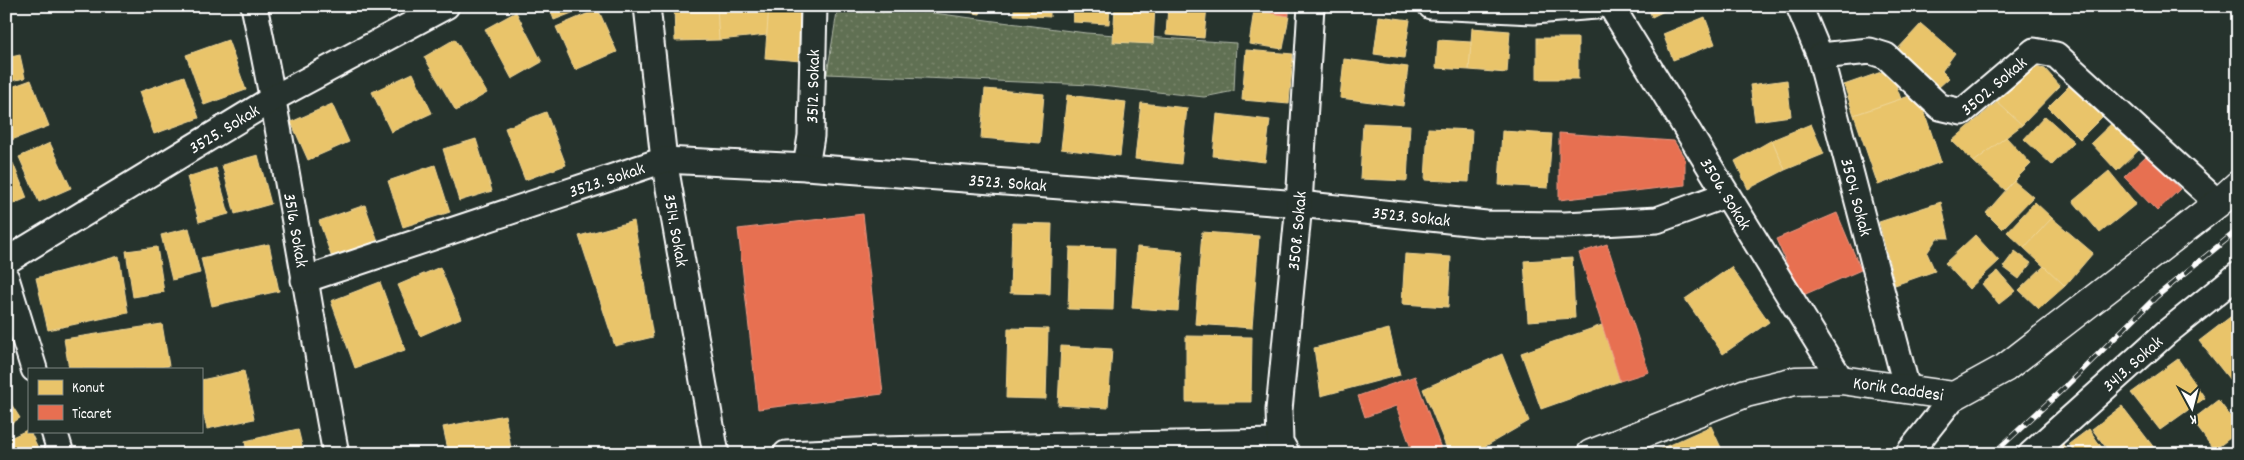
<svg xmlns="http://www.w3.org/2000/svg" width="2244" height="460" viewBox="0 0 2244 460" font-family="Dekko,sans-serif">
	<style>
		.garden { fill: url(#garden-dots); stroke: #b0b8a8 }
		.homes { fill: #e9c46a; stroke: #f0d697 }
		.shops { fill: #e76f51; stroke: #ee9a85 }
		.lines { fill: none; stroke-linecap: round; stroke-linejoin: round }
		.minor-casing { stroke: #fff; stroke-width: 29 }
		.secondary-casing { stroke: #fff; stroke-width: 31 }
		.minor { stroke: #26332d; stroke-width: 25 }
		.secondary { stroke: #26332d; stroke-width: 28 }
		.rail-casing { stroke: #fff; stroke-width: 5.5 }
		.rail { stroke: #26332d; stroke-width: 4; stroke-dasharray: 11; stroke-linecap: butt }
		.labels { text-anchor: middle; stroke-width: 5; stroke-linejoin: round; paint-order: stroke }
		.street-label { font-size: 18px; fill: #fff; stroke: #26332d }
	</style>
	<defs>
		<pattern id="garden-dots" width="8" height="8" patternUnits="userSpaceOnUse" patternTransform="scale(1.25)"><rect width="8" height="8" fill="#617052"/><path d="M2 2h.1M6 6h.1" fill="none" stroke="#79856c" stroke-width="1.8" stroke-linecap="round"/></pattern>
	</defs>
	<rect width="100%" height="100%" fill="#26332d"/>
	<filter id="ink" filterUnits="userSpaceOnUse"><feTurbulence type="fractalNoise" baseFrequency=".02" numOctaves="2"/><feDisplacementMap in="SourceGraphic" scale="10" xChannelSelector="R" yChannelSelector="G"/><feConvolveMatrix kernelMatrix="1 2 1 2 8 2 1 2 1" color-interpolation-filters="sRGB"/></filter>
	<g filter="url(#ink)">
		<!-- garden -->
		<path class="garden" d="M838,6H880L1086,33L1236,43L1234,91L1204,97L1092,85L827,74Z"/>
		<!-- homes -->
		<g class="homes">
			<path d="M549,6H590L554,20Z"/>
			<path d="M674,6H717L719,40L675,41Z"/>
			<path d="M717,6H769L767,35L719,40Z"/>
			<path d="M769,6L806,7L801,61L765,58Z"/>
			<path d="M941,6H982L980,14L940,8Z"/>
			<path d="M1014,6H1050V17L1014,15Z"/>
			<path d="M1074,6H1110L1109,24L1073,22Z"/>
			<path d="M1115,6H1155L1153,44L1113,42Z"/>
			<path d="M1168,6H1207L1204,38L1166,35Z"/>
			<path d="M1647,6H1674L1652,17Z"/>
			<path d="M598,9L617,52L575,70L556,27Z"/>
			<path d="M1254,10L1289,16L1283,49L1249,44Z"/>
			<path d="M516,12L542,62L512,79L485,29Z"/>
			<path d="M1379,16L1410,20L1404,58L1374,54Z"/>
			<path d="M1705,17L1715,44L1673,60L1663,34Z"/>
			<path d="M1921,24L1955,53L1942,71L1949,78L1938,88L1895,52Z"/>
			<path d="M1472,28L1510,31L1507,73L1469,70Z"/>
			<rect x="1537" y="38" width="41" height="41"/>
			<path d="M455,39L487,93L456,111L424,57Z"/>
			<path d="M228,40L246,90L204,105L186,55Z"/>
			<path d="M1438,40L1471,42L1469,70L1436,68Z"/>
			<path d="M1246,50L1293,54L1289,104L1242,100Z"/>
			<path d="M20,55L25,78L6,82V58Z"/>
			<path d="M1344,59L1408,67L1403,106L1340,98Z"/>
			<path d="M2030,66L2045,69L2060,86L2022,125L1997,102Z"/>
			<path d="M1890,69L1901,99L1854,115L1844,85Z"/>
			<path d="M413,73L432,113L391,132L372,92Z"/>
			<path d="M184,76L199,118L154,134L139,92Z"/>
			<path d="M31,80L49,126L6,142V89Z"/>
			<path d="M1787,80L1791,116L1755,121L1750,85Z"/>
			<path d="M2073,82L2105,114L2080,139L2048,107Z"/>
			<path d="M985,89L1044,94L1040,143L981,138Z"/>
			<path d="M1918,93L1941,162L1878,185L1854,115Z"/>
			<path d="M1067,95L1126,102L1120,156L1061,149Z"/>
			<path d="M1997,102L2022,125L1974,162L1952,141Z"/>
			<path d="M1141,103L1187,108L1181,164L1135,159Z"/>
			<path d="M332,104L349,142L308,160L291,122Z"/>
			<path d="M546,112L566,165L525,180L505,128Z"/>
			<path d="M1217,114L1270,120L1265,162L1213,156Z"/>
			<path d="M2045,116L2074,142L2052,165L2024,139Z"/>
			<path d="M2115,120L2141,148L2117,171L2091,143Z"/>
			<path d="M1363,123L1410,125L1407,181L1360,179Z"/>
			<path d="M1811,124L1824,154L1785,170L1772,140Z"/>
			<path d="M1428,128L1472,130L1469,182L1425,180Z"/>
			<path d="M1502,131L1552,134L1548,188L1499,185Z"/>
			<path d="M2006,137L2031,164L2005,190L1974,162Z"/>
			<path d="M476,139L492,191L459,201L443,149Z"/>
			<path d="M1772,140L1785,170L1748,189L1735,161Z"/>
			<path d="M50,143L71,188L39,202L19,157Z"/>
			<path d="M258,155L271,204L235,214L222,165Z"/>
			<path d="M13,163L27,198L6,207V165Z"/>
			<path d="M435,165L450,212L403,227L388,181Z"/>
			<path d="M216,168L229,214L199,222L187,177Z"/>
			<path d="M2109,171L2136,204L2100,233L2073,201Z"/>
			<path d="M2014,181L2033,197L2002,229L1986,213Z"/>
			<path d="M1941,202L1949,238H1937L1927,253L1935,271L1895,285L1879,222Z"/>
			<path d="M2035,202L2052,218L2024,248L2007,232Z"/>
			<path d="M365,205L379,245L333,261L319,221Z"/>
			<path d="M2052,218L2093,253L2065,286L2024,248Z"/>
			<path d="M634,221L653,337L615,346L579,236Z"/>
			<path d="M1012,223L1052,224L1050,294L1010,293Z"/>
			<path d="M189,228L200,273L172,280L161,235Z"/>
			<path d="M1202,232L1259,236L1252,328L1195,324Z"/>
			<path d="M1975,235L1999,261L1969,289L1945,263Z"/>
			<path d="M269,244L279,291L212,306L201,258Z"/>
			<path d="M157,247L164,292L133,297L126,251Z"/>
			<path d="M1070,247L1115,248L1113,310L1068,309Z"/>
			<path d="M1137,247L1183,251L1178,311L1132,308Z"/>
			<path d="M2015,251L2031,263L2019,279L2003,267Z"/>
			<path d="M1405,254L1451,257L1448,307L1402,304Z"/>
			<path d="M119,256L128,313L48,330L36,278Z"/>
			<path d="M1572,258L1575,318L1528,321L1524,261Z"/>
			<path d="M2044,266L2065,286L2039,309L2019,290Z"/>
			<path d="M440,267L461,318L420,336L398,285Z"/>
			<path d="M1731,267L1769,322L1723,354L1685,299Z"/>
			<path d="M1998,271L2015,291L1999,304L1982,284Z"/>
			<path d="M380,282L405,350L355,368L331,301Z"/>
			<path d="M2238,311V373L2230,380L2199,341Z"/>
			<path d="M162,324L169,366L153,369H69L64,339Z"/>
			<path d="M1602,325L1620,381L1541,409L1521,353Z"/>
			<path d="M1008,328L1048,329L1046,399L1006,398Z"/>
			<path d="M1389,329L1400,375L1321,396L1314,348Z"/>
			<path d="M1186,336L1252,337L1251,402H1186Z"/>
			<path d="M1061,346L1112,349L1108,408L1058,405Z"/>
			<path d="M1502,354L1529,421L1472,454H1449L1423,389Z"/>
			<path d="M2178,359L2205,398L2160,430L2131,393Z"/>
			<path d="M244,371L254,419L207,429L201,404V380Z"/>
			<path d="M6,396L20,418L6,427Z"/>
			<path d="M2218,400L2238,426V432L2214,450L2192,420Z"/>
			<path d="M2122,406L2155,449L2149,454H2111L2092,429Z"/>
			<path d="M505,415L512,454H449L443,427Z"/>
			<path d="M1711,426L1724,454H1649Z"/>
			<path d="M29,429L41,454H6V440Z"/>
			<path d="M298,429L304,454H247L245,441Z"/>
			<path d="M2089,429L2106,454H2076L2069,444Z"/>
			<path d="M2062,443L2070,454H2047Z"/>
		</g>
		<!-- shops -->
		<g class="shops">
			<path d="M1255,6H1289V16L1254,10Z"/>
			<path d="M1559,133L1674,141L1685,159V185L1559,200Z"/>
			<path d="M2147,155L2180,189L2157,211L2124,177Z"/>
			<path d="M1837,213L1861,270L1801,296L1776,239Z"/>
			<path d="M863,214L883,394L758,409L738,229Z"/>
			<path d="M1607,244L1649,372L1620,381L1579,253Z"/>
			<path d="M1415,376L1443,454H1413L1396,406L1365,417L1358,396Z"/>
		</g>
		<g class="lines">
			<defs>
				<g id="minor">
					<path id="s1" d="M254,6C286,155 308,305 336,454"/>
					<path id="s2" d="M647,6L664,160L716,454"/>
					<path d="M1431,6L1534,11L1596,6"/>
					<path id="s3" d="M1611,6L1841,380"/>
					<path id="s4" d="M1799,6L1820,56L1907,389"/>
					<path id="s5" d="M1820,56L1870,51L1886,56L1940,107L1962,112L2034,51L2056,55L2218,203"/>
					<path id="s6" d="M806,167L811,136L814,6"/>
					<path id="s7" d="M6,261L274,98L446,6"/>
					<path d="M6,278L34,369"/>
					<path id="s8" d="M304,280L664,160L806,167L1299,204L1486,224L1565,225L1657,220L1725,195"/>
					<path d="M54,431L61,454"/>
					<path d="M786,454L878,450L1280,442"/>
					<path id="s9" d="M1287,454L1280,442L1279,410L1299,204L1311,6"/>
					<path d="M1908,454L1954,396"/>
					<path id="s10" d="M2031,454L2166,333L2238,275"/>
				</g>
				<g id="secondary">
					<path id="s11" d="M1591,454L1746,393L1795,381L1841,380L1954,396L2005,368L2218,203L2238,185"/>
				</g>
			</defs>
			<!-- minor casing -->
			<use href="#minor" class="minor-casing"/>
			<!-- secondary casing -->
			<use href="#secondary" class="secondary-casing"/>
			<!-- minor -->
			<use href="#minor" class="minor"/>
			<!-- secondary -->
			<use href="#secondary" class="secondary"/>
			<defs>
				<path id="rail" d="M1993,454L2064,388L2157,296L2238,230"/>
			</defs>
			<!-- rail casing -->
			<use href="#rail" class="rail-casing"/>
			<!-- rail -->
			<use href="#rail" class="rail"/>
		</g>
	</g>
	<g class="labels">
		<!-- street labels -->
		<g class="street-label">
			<text dy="6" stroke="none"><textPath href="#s5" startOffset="205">3502. Sokak</textPath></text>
			<text dy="6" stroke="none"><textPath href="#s6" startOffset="81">3512. Sokak</textPath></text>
			<text dy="6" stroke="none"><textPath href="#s7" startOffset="255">3525. Sokak</textPath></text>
			<text dy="6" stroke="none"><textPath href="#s8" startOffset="319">3523. Sokak</textPath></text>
			<text dy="6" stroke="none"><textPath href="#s8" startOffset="724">3523. Sokak</textPath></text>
			<text dy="6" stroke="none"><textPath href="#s3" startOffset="220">3506. Sokak</textPath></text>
			<text dy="6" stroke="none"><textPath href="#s4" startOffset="200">3504. Sokak</textPath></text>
			<text dy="6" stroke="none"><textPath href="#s8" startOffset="1129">3523. Sokak</textPath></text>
			<text dy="6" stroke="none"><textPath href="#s1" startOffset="228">3516. Sokak</textPath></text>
			<text dy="6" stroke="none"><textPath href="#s2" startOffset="226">3514. Sokak</textPath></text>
			<text dy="6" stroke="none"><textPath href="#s9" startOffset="226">3508. Sokak</textPath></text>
			<text dy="6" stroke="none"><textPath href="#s10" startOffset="136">3413. Sokak</textPath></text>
			<text dy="6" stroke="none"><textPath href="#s11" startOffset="321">Korik Caddesi</textPath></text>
		</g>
	</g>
	<!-- margin -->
	<rect width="2244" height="460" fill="none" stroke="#26332d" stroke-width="25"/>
	<rect x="12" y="12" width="2219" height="435" fill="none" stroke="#fff" stroke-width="2" filter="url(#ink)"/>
	<!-- legend -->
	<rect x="28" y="368" width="175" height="65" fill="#26332d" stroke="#7d8581"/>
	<rect x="38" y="380" width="25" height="15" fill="#e9c46a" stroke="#7d8581"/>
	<text x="72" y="392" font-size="15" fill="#ffffff">Konut</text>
	<rect x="38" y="405" width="25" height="15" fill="#e76f51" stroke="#7d8581"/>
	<text x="72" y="418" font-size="15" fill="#ffffff">Ticaret</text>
	<!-- north arrow -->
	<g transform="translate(2192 408) rotate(173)" stroke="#26332d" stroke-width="4" paint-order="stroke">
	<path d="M0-4L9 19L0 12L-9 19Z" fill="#ffffff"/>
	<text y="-8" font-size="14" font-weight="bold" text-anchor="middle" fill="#ffffff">K</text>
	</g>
</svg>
